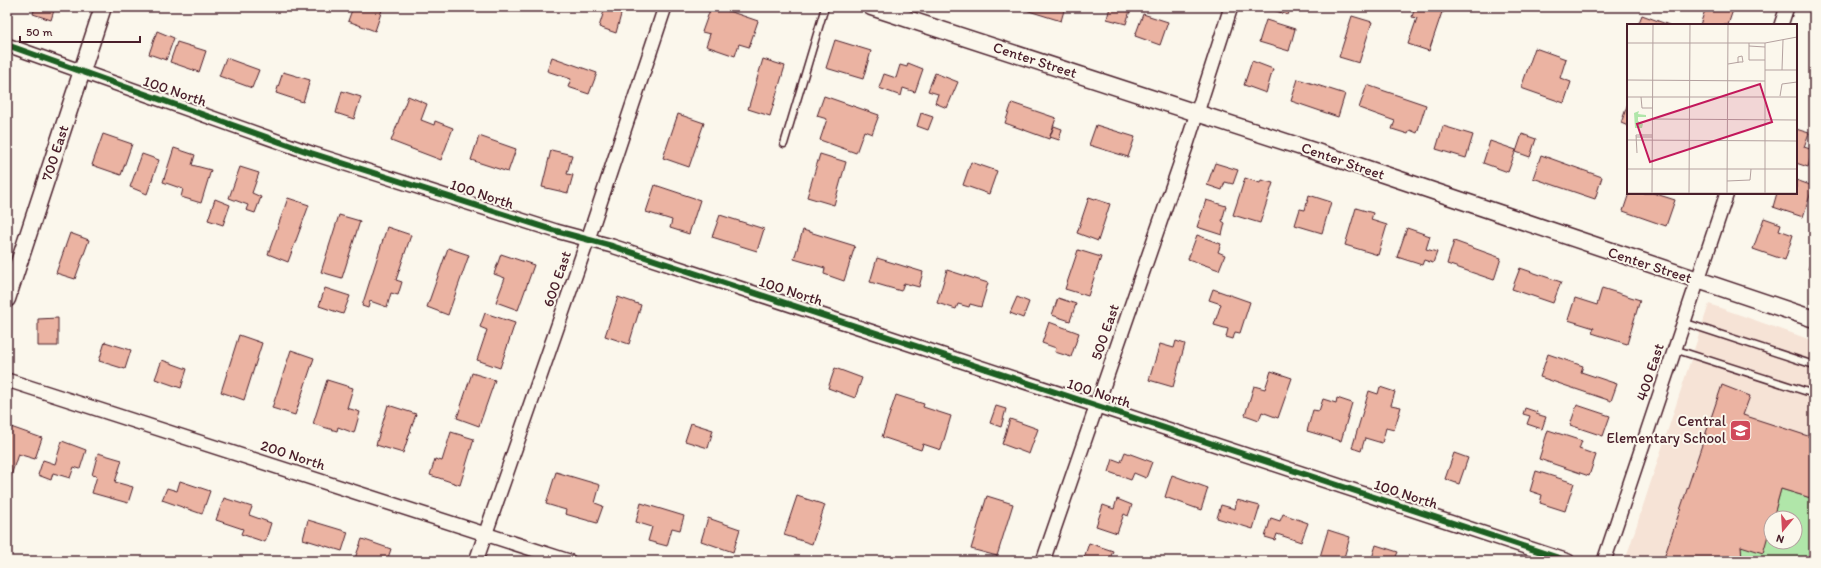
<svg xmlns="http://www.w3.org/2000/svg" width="1821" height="568" viewBox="0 0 1821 568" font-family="Itim,sans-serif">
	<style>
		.built { fill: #f6e3d6; fill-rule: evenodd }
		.park { fill: #b0e6a9; stroke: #7d826a }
		.building { fill: #ebb3a2; stroke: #4a1f2b }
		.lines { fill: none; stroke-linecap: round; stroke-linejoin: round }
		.service-casing { stroke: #4a1f2b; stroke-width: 9 }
		.minor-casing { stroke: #4a1f2b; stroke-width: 16 }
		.tertiary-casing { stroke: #4a1f2b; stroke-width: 19 }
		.service { stroke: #fbf7ec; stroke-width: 6 }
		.minor { stroke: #fbf7ec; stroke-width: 13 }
		.tertiary { stroke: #fbf7ec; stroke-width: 16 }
		.cycleway-casing { stroke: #fbf7ec; stroke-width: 8 }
		.cycleway { stroke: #1b5e20; stroke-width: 6 }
		.labels { text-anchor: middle; stroke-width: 4; stroke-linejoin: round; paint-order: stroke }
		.street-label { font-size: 15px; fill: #4a1f2b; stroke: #fbf7ec }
		.poi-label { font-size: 15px; fill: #4a1f2b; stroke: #fbf7ec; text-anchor: end }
		.inset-road { fill: none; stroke: #b4a19f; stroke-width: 1 }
		.view { fill: #c2185b; fill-opacity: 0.15; stroke: #c2185b; stroke-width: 2 }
		.inset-edge { fill: none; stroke: #4a1f2b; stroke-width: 2 }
	</style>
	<rect width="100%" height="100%" fill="#fbf7ec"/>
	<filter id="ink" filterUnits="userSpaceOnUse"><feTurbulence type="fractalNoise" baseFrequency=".025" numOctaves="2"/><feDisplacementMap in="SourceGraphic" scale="8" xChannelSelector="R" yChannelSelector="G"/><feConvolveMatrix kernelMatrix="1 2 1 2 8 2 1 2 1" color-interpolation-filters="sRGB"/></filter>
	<g filter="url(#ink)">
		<!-- built -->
		<path class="built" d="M1709,304L1814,341V561H1625ZM1771,518H1795V542H1771Z"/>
		<!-- park -->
		<path class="park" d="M1781,489L1814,499V561H1742L1741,546L1771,525V542H1795V518H1773Z"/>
		<!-- building -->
		<g class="building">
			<path d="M35,7H55L51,20L33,14Z"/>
			<path d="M353,7H373L382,10L375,31L348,21Z"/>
			<path d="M600,7H623L616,33L599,27L604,11L599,9Z"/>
			<path d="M711,7H717L758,21L749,47L739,44L735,56L706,46L710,34L702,32Z"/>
			<path d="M1016,7H1065L1061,21Z"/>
			<path d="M1110,7H1131L1126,24L1107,19Z"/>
			<path d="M1274,7H1291L1288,15L1273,10Z"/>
			<path d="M1415,7H1445L1443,13L1442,12L1429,51L1408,44L1417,18L1412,17Z"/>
			<path d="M1706,7H1734L1728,25H1700Z"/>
			<path d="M1143,14L1168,22L1160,45L1135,36Z"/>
			<path d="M1642,15L1669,25H1638Z"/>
			<path d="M1352,16L1372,22L1359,63L1339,57Z"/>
			<path d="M1266,20L1295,29L1289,51L1259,42Z"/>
			<path d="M157,31L174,38L166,60L149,54Z"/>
			<path d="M835,40L871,51L863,79L826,68Z"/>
			<path d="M177,42L206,51L199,72L170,62Z"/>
			<path d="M1535,48L1566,59L1560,78L1571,82L1564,103L1521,88Z"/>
			<path d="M552,57L597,73L589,94L568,87L571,79L547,71Z"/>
			<path d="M226,58L259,70L252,88L219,76Z"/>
			<path d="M763,59L785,66L770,116L748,109Z"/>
			<path d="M1252,61L1273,69L1266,93L1244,85Z"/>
			<path d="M908,63L923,69L915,92L903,88L901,96L879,88L884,74L896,78L900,65L907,67Z"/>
			<path d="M283,72L310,80L303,102L276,93Z"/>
			<path d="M935,73L958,82L947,108L935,103L938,94L928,91Z"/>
			<path d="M1298,79L1345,94L1338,117L1291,101Z"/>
			<path d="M1367,85L1426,105L1417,133L1410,130L1408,134L1392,129L1395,121L1359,108Z"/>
			<path d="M342,91L361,97L354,119L336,113Z"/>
			<path d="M408,96L427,104L421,120L434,125L435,121L453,128L441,160L391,141Z"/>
			<path d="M824,96L879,115L872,134L864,131L856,153L820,140L827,119L817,116Z"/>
			<path d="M1012,103L1056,118L1049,139L1005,123Z"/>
			<path d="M1628,103V126L1621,123Z"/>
			<path d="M921,113L933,117L928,130L917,126Z"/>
			<path d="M678,114L704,123L689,167L663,158Z"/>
			<path d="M1096,125L1135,137L1128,157L1089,145Z"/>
			<path d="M1054,126L1062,129L1059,140L1050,137Z"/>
			<path d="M1443,126L1473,135L1466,158L1436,149Z"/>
			<path d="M1796,129L1809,133L1804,147L1813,150L1808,167L1796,163Z"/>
			<path d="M103,134L132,144L121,175L92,165Z"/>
			<path d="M1522,134L1536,139L1530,157L1516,152Z"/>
			<path d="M479,136L516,149L508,172L471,160Z"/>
			<path d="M1490,141L1516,150L1508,172L1483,163Z"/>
			<path d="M174,148L195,155L192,165L211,170L201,203L181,197L183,189L163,182Z"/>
			<path d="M551,150L572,155L567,174L573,175L568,193L542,187Z"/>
			<path d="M142,154L159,160L147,194L130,187Z"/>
			<path d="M820,154L846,162L834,205L807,197Z"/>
			<path d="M1541,155L1602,177L1595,199L1533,178Z"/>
			<path d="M971,162L997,171L989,194L963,185Z"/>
			<path d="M1215,163L1238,170L1233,184L1225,182L1222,190L1207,185Z"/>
			<path d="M240,167L259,173L252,193L261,197L255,213L246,210L248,205L229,198Z"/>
			<path d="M1245,178L1260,183L1261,180L1273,183L1260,223L1233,215Z"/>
			<path d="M1796,180L1813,186L1803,217L1773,207L1777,193H1796Z"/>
			<path d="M655,185L700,200L689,234L670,228L672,220L646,212Z"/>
			<path d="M1629,193H1653L1675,200L1666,226L1623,211Z"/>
			<path d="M1309,195L1331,202L1322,233L1295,225L1300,209L1305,210Z"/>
			<path d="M1089,197L1110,204L1098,241L1077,233Z"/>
			<path d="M288,198L309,205L288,262L268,254Z"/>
			<path d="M215,199L230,205L223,225L208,220Z"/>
			<path d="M1206,200L1226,206L1222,221L1225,223L1222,235L1197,227Z"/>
			<path d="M1356,208L1373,213L1371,220L1387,225L1378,255L1345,245Z"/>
			<path d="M339,215L360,221L342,278L321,272Z"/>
			<path d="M720,215L764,229L757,251L712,237Z"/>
			<path d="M1764,218L1781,224L1779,230L1793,235L1785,260L1753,249Z"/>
			<path d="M387,227L411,235L396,280L402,282L398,295L391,293L387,307L370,301L368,308L362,306Z"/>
			<path d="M1407,228L1430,236L1426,249L1437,252L1433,263L1424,260L1422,265L1397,257Z"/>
			<path d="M803,230L855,246L844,281L824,274L825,268L794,259Z"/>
			<path d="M70,233L89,240L75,279L56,273Z"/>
			<path d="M1197,235L1221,244L1218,252L1225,255L1219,270L1188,259Z"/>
			<path d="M1454,241L1501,258L1494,280L1447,264Z"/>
			<path d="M448,248L469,255L448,315L427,307Z"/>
			<path d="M1078,250L1101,257L1088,296L1065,289Z"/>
			<path d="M1814,253V271L1808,269Z"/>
			<path d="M501,254L534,265L518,310L496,302L505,278L494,274Z"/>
			<path d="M877,258L923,272L919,287L904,283L901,291L870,282Z"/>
			<path d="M1520,268L1561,282L1553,303L1512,289Z"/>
			<path d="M947,270L988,283L981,307L970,304L969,307L958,304L956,309L937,303Z"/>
			<path d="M325,288L350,296L343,314L319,306Z"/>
			<path d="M1602,288L1640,300L1627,344L1592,333L1594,328L1568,320L1575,298L1597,305Z"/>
			<path d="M1213,289L1250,302L1240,333L1235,332L1233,339L1226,337L1228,329L1214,325L1221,304L1209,300Z"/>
			<path d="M618,297L641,305L629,344L605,336Z"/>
			<path d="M1017,297L1029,302L1023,318L1010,313Z"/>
			<path d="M1058,298L1076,304L1070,321L1052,315Z"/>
			<path d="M485,313L515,323L500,368L477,360L487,330L480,327Z"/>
			<path d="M58,318V346H38V319Z"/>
			<path d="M1049,322L1079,333L1071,357L1055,352L1056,348L1042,343Z"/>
			<path d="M239,335L262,343L244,400L221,392Z"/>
			<path d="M1176,341L1185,344L1173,387L1149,380L1160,344L1174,348Z"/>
			<path d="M105,342L131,350L125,369L99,361Z"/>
			<path d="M291,350L314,358L295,415L272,408Z"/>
			<path d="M1548,354L1583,366L1581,372L1617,384L1611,401L1540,377Z"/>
			<path d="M162,360L187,369L181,388L155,379Z"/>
			<path d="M835,368L862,378L855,398L828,388Z"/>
			<path d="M1271,371L1292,378L1278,418L1262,412L1259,420L1245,415L1254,386L1265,389Z"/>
			<path d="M472,373L495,380L479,426L457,418Z"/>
			<path d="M327,380L353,388L347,408L360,412L354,433L338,427L337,431L313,424Z"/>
			<path d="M1722,385L1750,396L1743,415L1814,438V499L1781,489L1773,518H1771V525L1763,553L1741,546L1742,561H1663Z"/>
			<path d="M1380,387L1395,392L1391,405L1401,407L1394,430L1386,428L1382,443L1365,438L1361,451L1352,448L1369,391L1378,394Z"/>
			<path d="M896,395L924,404L923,407L951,416L941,450L923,444L921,450L882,437Z"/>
			<path d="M1337,398L1352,403L1341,441L1307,431L1313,410L1319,411L1323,399L1336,403Z"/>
			<path d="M388,405L416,414L403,453L376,445Z"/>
			<path d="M1577,405L1610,416L1603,436L1570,425Z"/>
			<path d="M996,406L1006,409L1001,427L990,423Z"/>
			<path d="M1525,408L1537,412L1536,414L1546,417L1542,429L1527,424L1530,416L1523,414Z"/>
			<path d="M1010,419L1038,429L1029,454L1002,444Z"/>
			<path d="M691,423L713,430L708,448L685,441Z"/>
			<path d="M8,426L42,438L35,459L18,454L11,476L7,475Z"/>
			<path d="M1548,430L1582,441L1579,449L1596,455L1589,476L1539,459Z"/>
			<path d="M451,432L474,439L460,485L430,475L435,459L442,461Z"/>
			<path d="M62,441L86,450L80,469L74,467L70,478L53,473L51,480L38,475L43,460L55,464Z"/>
			<path d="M1125,452L1152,462L1146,478L1134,473L1131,480L1109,472L1113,459L1121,462Z"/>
			<path d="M98,453L122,460L115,482L133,487L128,503L92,493L97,476L92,475Z"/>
			<path d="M1454,453L1468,458L1459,484L1445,479Z"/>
			<path d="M1536,471L1574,483L1565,511L1540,503L1542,495L1530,491Z"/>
			<path d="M556,472L600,485L595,503L603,506L597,523L565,514L566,510L546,504Z"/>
			<path d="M1172,475L1208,488L1201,510L1165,497Z"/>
			<path d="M180,481L210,491L202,514L162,500L167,488L177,491Z"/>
			<path d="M797,496L825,505L812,544L784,535Z"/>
			<path d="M987,496L1013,504L997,556L971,549Z"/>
			<path d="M224,498L252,507L249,515L271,523L265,542L241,534L243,529L216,520Z"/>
			<path d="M1117,499L1132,505L1128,516L1124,514L1117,533L1096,526L1103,505L1114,509Z"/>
			<path d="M1237,500L1260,506L1253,529L1217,518L1221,505L1235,509Z"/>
			<path d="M641,503L684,516L680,530L672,528L667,546L648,541L652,527L636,522Z"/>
			<path d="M1283,514L1308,523L1301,542L1277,534L1275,540L1265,537L1271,518L1280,521Z"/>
			<path d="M708,518L740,529L733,552L701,541Z"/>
			<path d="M308,520L348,532L342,551L303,539Z"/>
			<path d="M1328,530L1350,537L1343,561L1319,560Z"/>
			<path d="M362,539L391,549L387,561H354Z"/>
			<path d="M1089,543L1113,551L1109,561H1083Z"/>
			<path d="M1376,545L1398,552L1394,561H1371Z"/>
		</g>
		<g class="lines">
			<defs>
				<g id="service">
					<path d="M784,144L825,7"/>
					<path d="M1683,322L1814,365"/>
					<path d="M1674,349L1814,394"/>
				</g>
				<g id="minor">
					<path d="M1781,25L1787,7"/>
					<path d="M7,45L311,153L556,231L612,246L1568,561"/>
					<path d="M7,380L569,561"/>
					<path d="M476,561L588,239L665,7"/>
					<path d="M1043,561L1186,147L1231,7"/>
					<path d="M1604,561L1727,193"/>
				</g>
				<g id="tertiary">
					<path d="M871,7L1335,158L1814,319"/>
					<path d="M7,299L103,7"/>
				</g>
			</defs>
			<!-- service casing -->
			<use href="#service" class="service-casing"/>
			<!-- minor casing -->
			<use href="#minor" class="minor-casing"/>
			<!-- tertiary casing -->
			<use href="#tertiary" class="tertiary-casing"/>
			<!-- service -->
			<use href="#service" class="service"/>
			<!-- minor -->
			<use href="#minor" class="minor"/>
			<!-- tertiary -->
			<use href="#tertiary" class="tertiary"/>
			<defs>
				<path id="cycleway" d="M7,45L311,153L556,231L612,246L1568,561"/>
			</defs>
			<!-- cycleway casing -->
			<use href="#cycleway" class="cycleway-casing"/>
			<!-- cycleway -->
			<use href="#cycleway" class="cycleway"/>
		</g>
	</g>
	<!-- icons -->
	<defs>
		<symbol id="school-square" viewBox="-11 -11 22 22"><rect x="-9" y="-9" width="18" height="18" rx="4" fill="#d1495b" stroke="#fbf7ec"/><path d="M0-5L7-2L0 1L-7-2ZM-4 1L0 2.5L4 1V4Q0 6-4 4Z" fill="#fff"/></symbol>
	</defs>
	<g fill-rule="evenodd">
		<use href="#school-square" x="1728" y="418" width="25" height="25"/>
	</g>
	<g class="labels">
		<!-- street labels -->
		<g class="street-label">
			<text transform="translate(1035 60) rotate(18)" y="5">Center Street</text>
			<text transform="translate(175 91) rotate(19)" y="5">100 North</text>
			<text transform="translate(55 153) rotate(-72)" y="5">700 East</text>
			<text transform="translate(1343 161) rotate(19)" y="5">Center Street</text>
			<text transform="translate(482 194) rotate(18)" y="5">100 North</text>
			<text transform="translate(1650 265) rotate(18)" y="5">Center Street</text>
			<text transform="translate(557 279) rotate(-71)" y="5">600 East</text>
			<text transform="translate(791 291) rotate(18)" y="5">100 North</text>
			<text transform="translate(1105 332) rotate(-71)" y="5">500 East</text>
			<text transform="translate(1650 372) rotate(-72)" y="5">400 East</text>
			<text transform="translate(1099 393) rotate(18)" y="5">100 North</text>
			<text transform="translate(293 455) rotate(18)" y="5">200 North</text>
			<text transform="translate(1406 494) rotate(18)" y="5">100 North</text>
		</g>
		<!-- poi labels -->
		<g class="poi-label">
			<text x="1726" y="426">Central<tspan x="1726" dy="17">Elementary School</tspan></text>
		</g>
	</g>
	<!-- overview -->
	<g transform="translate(1627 24)">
		<rect width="170" height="170" fill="#fbf7ec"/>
		<path d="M12,87L11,90L19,91V93H11V97L16,100L15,104H8L7,89Z" fill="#b0e6a9"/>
		<path class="inset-road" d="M0,19H138L170,13M122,19V36H138M122,22L138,23M101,40L113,38H116L115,32L111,33V39M138,46H170M155,46L156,16M0,56L138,57M153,72L155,60L170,58M0,73H170M14,73L15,84H25M25,95L170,96M9,113H25M0,116L170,117M10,129L9,111H25M0,145H170M100,157L123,156L124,145M0,169H170M25,169L26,0M62,169L63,0M100,169L101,0M138,169V19"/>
		<path class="view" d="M133,60L145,98L23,138L10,100Z"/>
		<rect width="170" height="170" class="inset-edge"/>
	</g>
	<!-- margin -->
	<rect width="1821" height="568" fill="none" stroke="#fbf7ec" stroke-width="24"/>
	<rect x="12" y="12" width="1797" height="544" fill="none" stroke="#4a1f2b" stroke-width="1.5" filter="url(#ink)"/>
	<!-- north arrow -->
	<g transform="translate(1783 530) rotate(198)"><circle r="19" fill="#fbf7ec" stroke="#b4a19f"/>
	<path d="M0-3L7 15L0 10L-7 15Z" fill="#d1495b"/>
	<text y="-6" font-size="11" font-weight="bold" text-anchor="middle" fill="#4a1f2b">N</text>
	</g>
	<!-- scale -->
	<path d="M20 36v6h120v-6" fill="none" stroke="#4a1f2b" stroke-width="2"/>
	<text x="26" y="36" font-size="12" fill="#4a1f2b" stroke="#fbf7ec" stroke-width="3" paint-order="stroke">50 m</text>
</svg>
